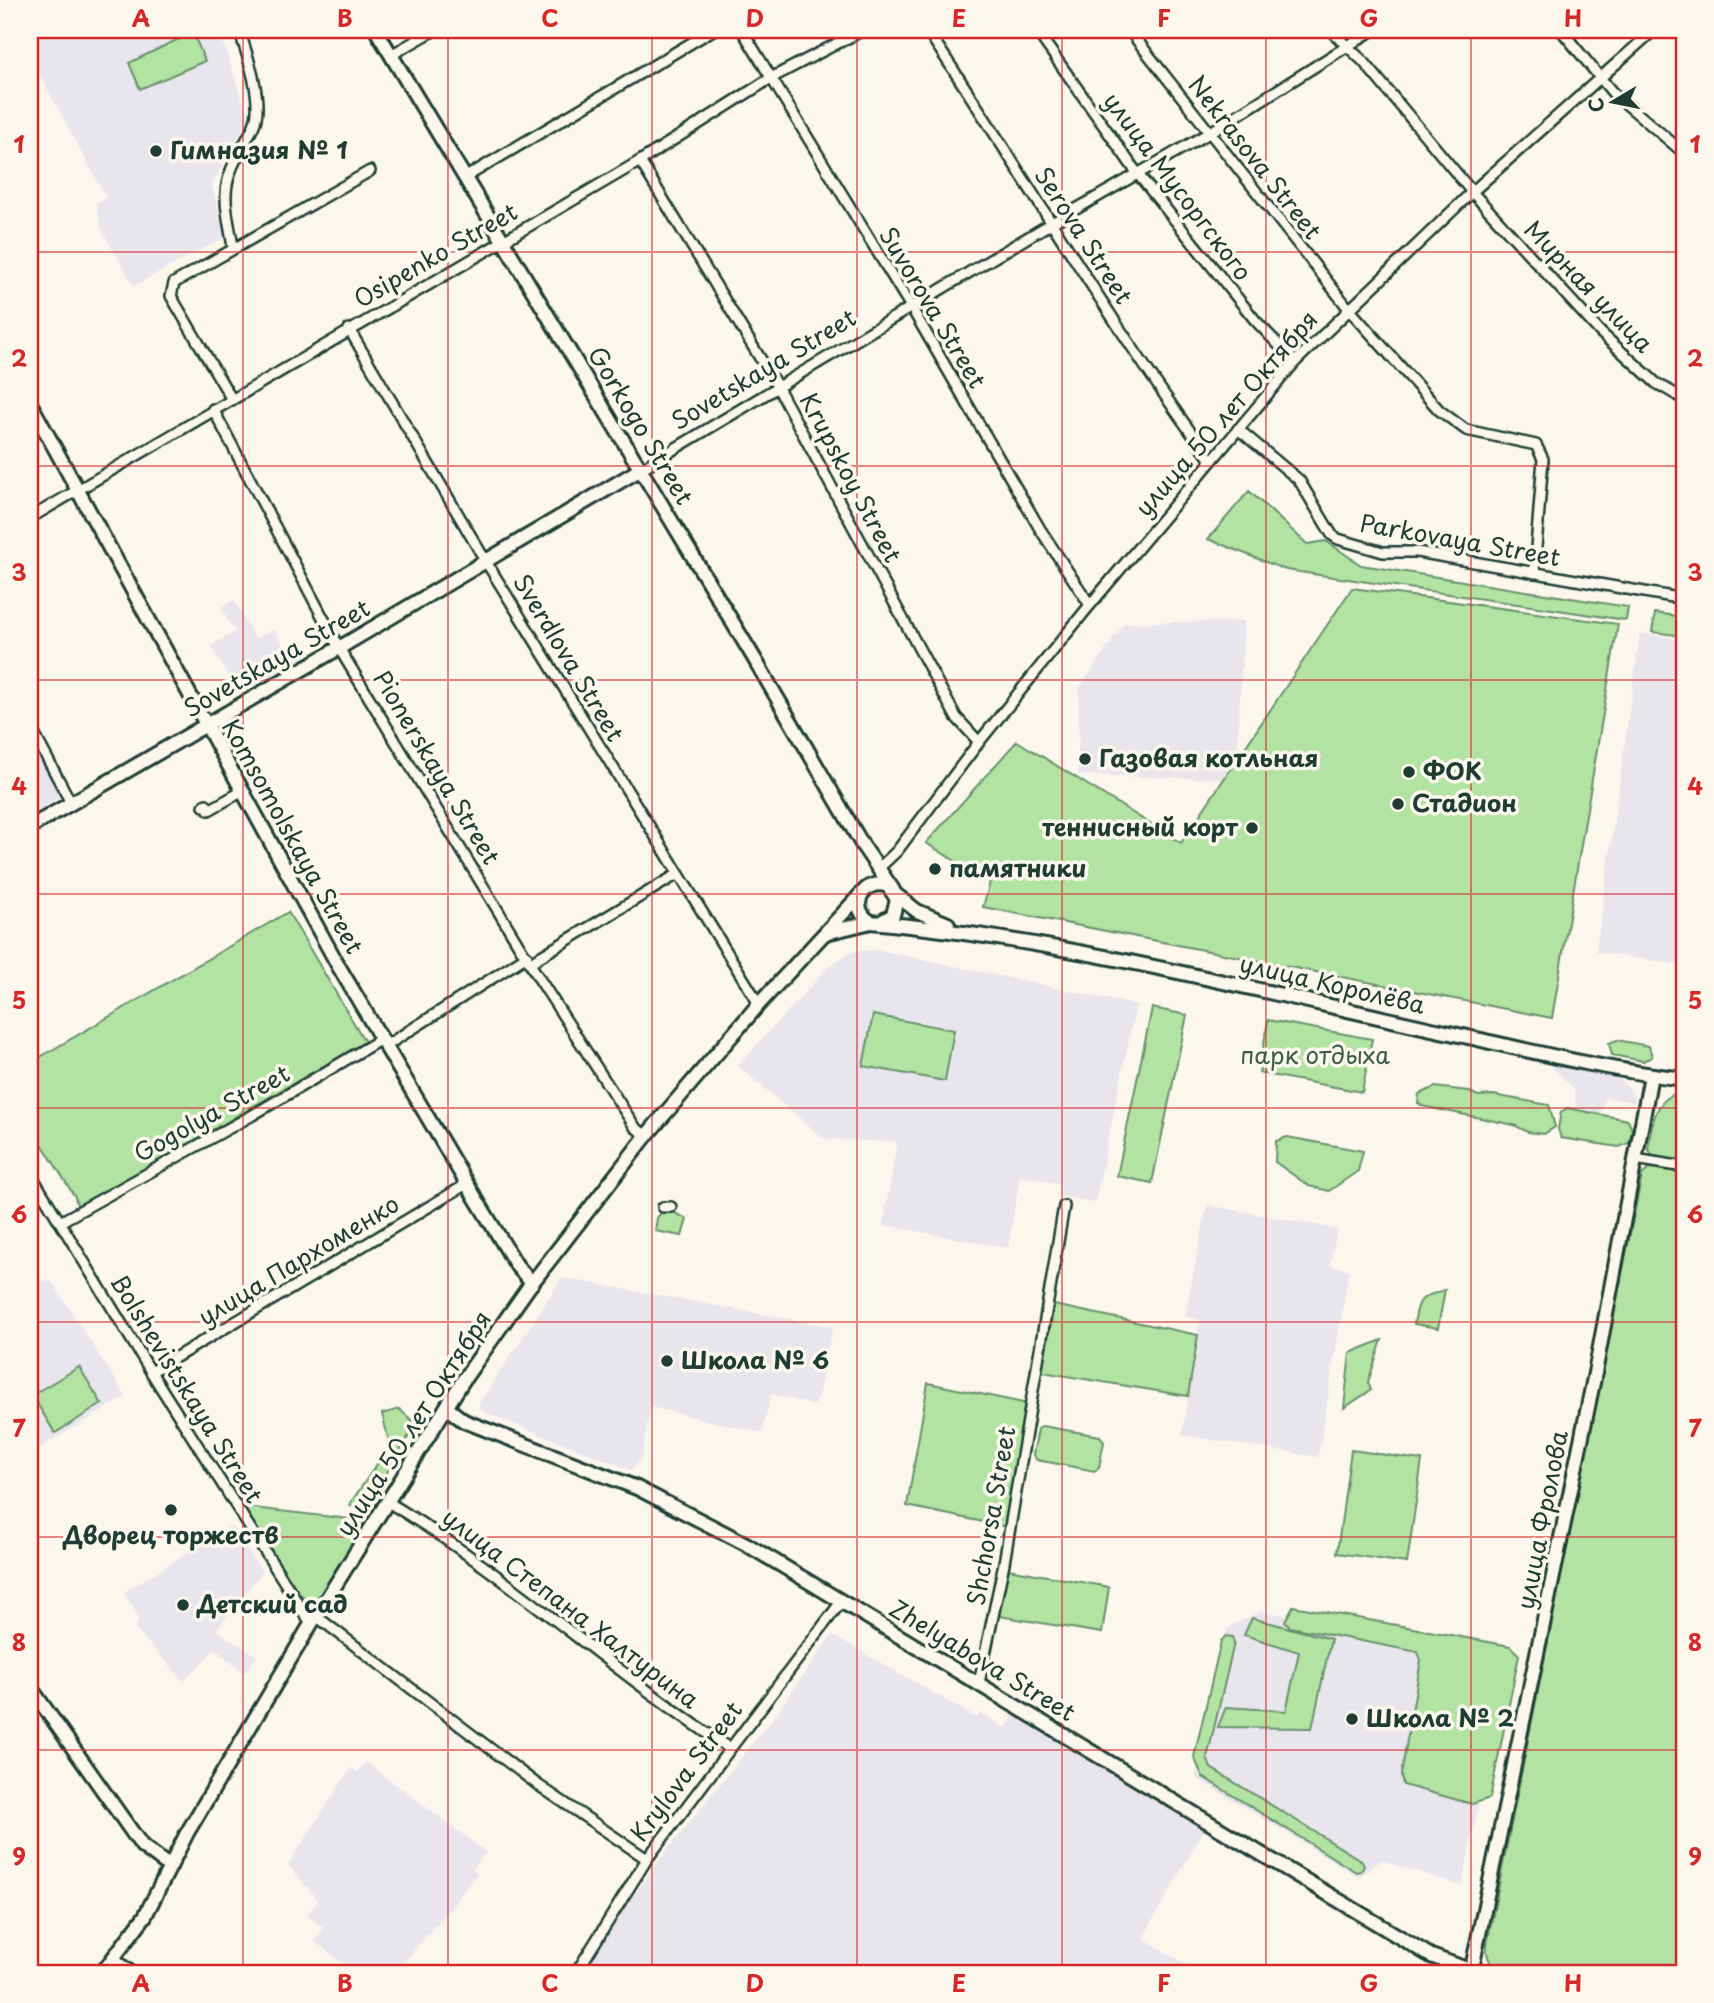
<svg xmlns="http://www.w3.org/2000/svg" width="1714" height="2003" viewBox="0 0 1714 2003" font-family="'Playpen Sans',sans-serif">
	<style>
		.built { fill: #e8e5ed }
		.green { fill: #b2e3a3; stroke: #68906c; stroke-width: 2 }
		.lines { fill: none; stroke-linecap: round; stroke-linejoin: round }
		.street-casing { stroke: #1f3d34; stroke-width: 14 }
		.secondary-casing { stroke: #1f3d34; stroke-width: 18 }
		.street { stroke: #fbf7ec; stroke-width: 9 }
		.secondary { stroke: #fbf7ec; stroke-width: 12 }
		.grid { fill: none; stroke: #d62828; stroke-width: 2; stroke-opacity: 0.55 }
		.poi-dot { fill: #1f3d34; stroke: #fbf7ec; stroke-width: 2.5 }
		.labels { text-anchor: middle; stroke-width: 7; stroke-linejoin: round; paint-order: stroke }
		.poi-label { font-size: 24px; font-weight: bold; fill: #1f3d34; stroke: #fbf7ec; text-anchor: start }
		.street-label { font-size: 24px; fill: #1f3d34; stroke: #fbf7ec }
		.park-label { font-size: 24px; fill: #3c5e4a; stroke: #fbf7ec }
		.neatline { fill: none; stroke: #d62828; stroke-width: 2.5 }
		.grid-label { font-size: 23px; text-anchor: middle; font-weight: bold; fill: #d62828 }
	</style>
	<rect width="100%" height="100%" fill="#fbf7ec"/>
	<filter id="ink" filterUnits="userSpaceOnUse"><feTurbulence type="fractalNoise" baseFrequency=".0143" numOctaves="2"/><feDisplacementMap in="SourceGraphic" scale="14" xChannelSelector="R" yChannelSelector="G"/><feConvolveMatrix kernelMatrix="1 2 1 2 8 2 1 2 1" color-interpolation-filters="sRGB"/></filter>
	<g filter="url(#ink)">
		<!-- built -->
		<g class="built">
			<path d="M30,30H219L248,118L212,185L225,237L134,286L101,229L96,203L106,197L30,57Z"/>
			<path d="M234,600L255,639L274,629L289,656L307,659L241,697L211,646L235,632L221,607Z"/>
			<path d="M1244,621L1237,759L1224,779L1078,775L1079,689L1124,623Z"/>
			<path d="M1640,633L1684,640V965L1596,952Z"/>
			<path d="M30,732L61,796L30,817Z"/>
			<path d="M879,950L1136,1005L1095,1203L1060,1196L1061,1184L1020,1176L1008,1248L883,1225L897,1142L824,1139L738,1066L830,965L853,951Z"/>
			<path d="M1549,1058L1613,1073L1630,1089L1636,1103L1606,1097L1601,1114L1576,1109L1574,1089L1548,1063Z"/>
			<path d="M1207,1205L1337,1229L1330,1265L1349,1270L1318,1457L1182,1435L1200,1320L1185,1316Z"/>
			<path d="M30,1275L33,1280L38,1278L53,1283L126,1397L30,1453Z"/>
			<path d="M562,1278L833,1327L816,1406L771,1394L762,1433L650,1407L642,1457L631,1470L484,1412L479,1408L480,1402Z"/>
			<path d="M231,1525L262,1572L216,1630L257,1656L244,1673L215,1649L184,1681L135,1629L139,1617L123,1593Z"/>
			<path d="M1262,1611L1508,1660L1462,1886L1381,1860L1359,1877L1195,1777L1227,1628Z"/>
			<path d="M832,1635L977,1718L981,1713L1006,1728L1012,1718L1016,1717L1204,1830L1143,1938L1200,1973H581L650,1872L776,1714Z"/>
			<path d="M366,1762L486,1852L473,1869L477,1873L454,1904L394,1973H356L314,1941L324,1928L307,1915L318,1900L288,1865L351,1768L358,1772Z"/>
		</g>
		<!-- green -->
		<g class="green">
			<path d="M187,35H194L205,61L140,89L129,63Z"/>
			<path d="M1249,491L1307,544L1326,541L1361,565L1628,607L1626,620L1286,570L1208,539Z"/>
			<path d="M1352,588L1618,624L1552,1018L983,907L990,882L926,843L1017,741L1181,843Z"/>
			<path d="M1655,613L1684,617V636L1652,632Z"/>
			<path d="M288,912L365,1042L78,1208L75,1197L30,1125V1063Z"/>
			<path d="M1152,1008L1187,1015L1152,1183L1117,1176Z"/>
			<path d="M873,1015L954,1030L945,1081L863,1066Z"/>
			<path d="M1268,1020L1372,1039L1362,1092L1259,1073Z"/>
			<path d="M1617,1040L1649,1046L1652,1057L1643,1061L1612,1055L1609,1043Z"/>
			<path d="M1435,1087L1468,1091L1478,1096L1493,1095L1549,1105L1555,1127L1544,1134L1528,1132L1514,1125L1422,1106L1418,1103L1419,1094Z"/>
			<path d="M1684,1092V1162L1653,1156L1648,1149C1651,1124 1655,1095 1684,1092Z"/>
			<path d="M1567,1108L1628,1120L1632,1130L1629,1143L1619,1147L1561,1138L1558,1129L1561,1112Z"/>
			<path d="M1287,1137L1363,1151L1358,1171L1329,1191L1309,1186L1275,1162L1276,1141Z"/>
			<path d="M1650,1168L1684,1173V1973H1516C1497,1969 1485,1966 1487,1944L1642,1175Z"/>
			<path d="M665,1208L687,1219L682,1236L655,1231L657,1218Z"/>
			<path d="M1445,1290L1438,1328L1414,1324C1419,1297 1419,1298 1445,1290Z"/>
			<path d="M1054,1305L1198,1335L1188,1396L1042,1372Z"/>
			<path d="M1382,1340L1368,1382L1371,1390L1344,1408L1350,1353Z"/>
			<path d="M79,1367L102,1404L55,1433L32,1395Z"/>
			<path d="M928,1383L1028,1404L1007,1527L907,1506Z"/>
			<path d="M399,1409L416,1424L364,1511L349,1505L390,1445L382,1414Z"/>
			<path d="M1042,1426L1100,1436L1104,1442L1099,1467L1095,1471L1037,1460L1033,1455L1038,1429Z"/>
			<path d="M1351,1450L1422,1460L1407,1563L1337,1553Z"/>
			<path d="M243,1507L368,1521L317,1602L312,1604L300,1594Z"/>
			<path d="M1008,1569L1109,1587L1102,1633L999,1616Z"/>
			<path d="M1293,1606L1510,1646L1519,1655L1490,1798L1472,1804L1403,1785L1401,1775L1421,1660L1418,1652L1290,1627L1285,1621Z"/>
			<path d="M1252,1618L1331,1639L1312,1728L1218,1727L1226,1707L1286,1711L1299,1652L1244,1635Z"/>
			<path d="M1226,1636L1232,1637L1234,1643L1207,1758L1211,1768L1362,1861L1364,1866L1361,1871L1356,1872L1203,1777L1194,1757L1221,1641Z"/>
		</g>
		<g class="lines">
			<defs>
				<g id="street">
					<path d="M742,30L911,307L1040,529L1090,605"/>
					<path d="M927,30C1023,173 1109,322 1211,460"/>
					<path d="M1036,30L1137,173L1255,320L1295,362"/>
					<path d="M1129,30L1349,309L1439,410L1466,430L1536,445L1543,459L1534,573"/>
					<path d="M1330,30L1364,62L1472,192L1601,333L1656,383L1684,399"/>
					<path d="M1561,30L1612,92L1684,153"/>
					<path d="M391,55L435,30"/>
					<path d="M640,161L777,386L956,717L979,742"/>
					<path d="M466,177L713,30"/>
					<path d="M233,248C231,231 225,212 226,194C227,167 244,148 254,125C264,102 247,53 239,30"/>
					<path d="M349,329L485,560L759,1004"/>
					<path d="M231,398L171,296L174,283L370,171"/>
					<path d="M213,409L339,648L540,980L635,1127L646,1136"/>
					<path d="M1238,429L1299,480L1332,535L1338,539L1383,552H1417L1684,599"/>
					<path d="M641,469L1050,224L1209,133L1373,30"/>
					<path d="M30,518L640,161L771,78L863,30"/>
					<path d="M30,726L70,801"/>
					<path d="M204,806L206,804L209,810L241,792"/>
					<path d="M878,869L897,851L979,742L1090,605L1295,362L1472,192L1654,30"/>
					<path d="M531,962L678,874"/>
					<path d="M387,1045L527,956"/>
					<path d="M1635,1159L1684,1167"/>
					<path d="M30,1173L156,1380L311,1624"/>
					<path d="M663,1207H671"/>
					<path d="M60,1222L251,1116L383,1038"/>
					<path d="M151,1372L467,1184"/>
					<path d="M388,1502C508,1575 612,1671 729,1748"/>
					<path d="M316,1616L538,1785L647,1859"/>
					<path d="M979,1683L1004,1563L1064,1206"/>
					<path d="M576,1973L647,1859L841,1602"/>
				</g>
				<g id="secondary">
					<path d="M376,30L754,658L863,846L893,890"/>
					<path d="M30,403L339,967L467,1184L517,1266L532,1283"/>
					<path d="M30,827L339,648L641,469"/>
					<path d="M895,894L917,911L948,924"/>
					<path d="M881,922L893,915L897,899L888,886C863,877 847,908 871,922C1066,940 1258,991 1450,1033C1527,1050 1605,1070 1684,1079"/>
					<path d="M826,933L871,922"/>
					<path d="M447,1408L464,1421L637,1488L746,1544L1431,1956L1472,1971"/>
					<path d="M30,1687L142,1846L170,1867"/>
					<path d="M113,1960L131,1973"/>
					<path d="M102,1973L145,1916L187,1833L311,1624L464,1379L528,1288L646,1136L759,1004L861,894"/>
					<path d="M1471,1973L1595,1373L1651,1075"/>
				</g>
			</defs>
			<!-- street casing -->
			<use href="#street" class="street-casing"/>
			<!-- secondary casing -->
			<use href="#secondary" class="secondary-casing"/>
			<!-- street -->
			<use href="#street" class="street"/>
			<!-- secondary -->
			<use href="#secondary" class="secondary"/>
		</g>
	</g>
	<!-- grid -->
	<path class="grid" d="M243,30V1973M448,30V1973M652,30V1973M857,30V1973M1062,30V1973M1266,30V1973M1471,30V1973M30,252H1684M30,466H1684M30,680H1684M30,894H1684M30,1108H1684M30,1322H1684M30,1537H1684M30,1750H1684"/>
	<!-- markers -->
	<g class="poi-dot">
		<circle cx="156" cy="151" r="7"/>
		<circle cx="1085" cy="759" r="7"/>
		<circle cx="1409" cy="772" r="7"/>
		<circle cx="1398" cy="804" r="7"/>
		<circle cx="1252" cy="828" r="7"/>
		<circle cx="935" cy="869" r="7"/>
		<circle cx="667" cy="1361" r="7"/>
		<circle cx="171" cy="1510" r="7"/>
		<circle cx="183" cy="1605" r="7"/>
		<circle cx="1352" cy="1719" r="7"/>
	</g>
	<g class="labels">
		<!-- poi labels -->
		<g class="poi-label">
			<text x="170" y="159">Гимназия № 1</text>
			<text x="1099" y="767">Газовая котльная</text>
			<text x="1423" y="780">ФОК</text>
			<text x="1412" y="812">Стадион</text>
			<text x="1238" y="836" text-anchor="end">теннисный корт</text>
			<text x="949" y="877">памятники</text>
			<text x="681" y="1369">Школа № 6</text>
			<text x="171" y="1544" text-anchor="middle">Дворец торжеств</text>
			<text x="197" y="1613">Детский сад</text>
			<text x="1366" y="1727">Школа № 2</text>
		</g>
		<!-- street labels -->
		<g class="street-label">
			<text transform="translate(1254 158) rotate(52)" y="8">Nekrasova Street</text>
			<text transform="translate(1177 187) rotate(53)" y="8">улица Мусоргского</text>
			<text transform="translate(1083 236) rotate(57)" y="8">Serova Street</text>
			<text transform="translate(436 256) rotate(-30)" y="8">Osipenko Street</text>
			<text transform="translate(1588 287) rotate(46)" y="8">Мирная улица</text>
			<text transform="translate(932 308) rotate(59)" y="8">Suvorova Street</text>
			<text transform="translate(764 370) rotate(-31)" y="8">Sovetskaya Street</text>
			<text transform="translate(1227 414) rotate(-49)" y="8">улица 50 лет Октября</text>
			<text transform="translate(640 426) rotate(59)" y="8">Gorkogo Street</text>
			<text transform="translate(850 478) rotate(62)" y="8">Krupskoy Street</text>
			<text transform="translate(1460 541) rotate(10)" y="8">Parkovaya Street</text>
			<text transform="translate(568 658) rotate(59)" y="8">Sverdlova Street</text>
			<text transform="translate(277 659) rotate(-30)" y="8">Sovetskaya Street</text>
			<text transform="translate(436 768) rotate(59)" y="8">Pionerskaya Street</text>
			<text transform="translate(292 837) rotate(61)" y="8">Komsomolskaya Street</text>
			<text transform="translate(1332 985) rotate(13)" y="8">улица Королёва</text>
			<text transform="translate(212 1114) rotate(-29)" y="8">Gogolya Street</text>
			<text transform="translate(299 1261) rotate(-31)" y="8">улица Пархоменко</text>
			<text transform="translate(186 1389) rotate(58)" y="8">Bolshevistskaya Street</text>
			<text transform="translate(414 1424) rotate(-57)" y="8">улица 50 лет Октября</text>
			<text transform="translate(992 1516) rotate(-80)" y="8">Shchorsa Street</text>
			<text transform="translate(1543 1520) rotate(-79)" y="8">улица Фролова</text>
			<text transform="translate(570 1609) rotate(37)" y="8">улица Степана Халтурина</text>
			<text transform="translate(982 1661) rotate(31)" y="8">Zhelyabova Street</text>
			<text transform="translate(687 1772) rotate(-53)" y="8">Krylova Street</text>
		</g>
		<!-- park labels -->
		<g class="park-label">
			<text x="1315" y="1064">парк отдыха</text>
		</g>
	</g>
	<!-- margin -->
	<rect width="1714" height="2003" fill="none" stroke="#fbf7ec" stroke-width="77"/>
	<!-- north arrow -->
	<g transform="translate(1613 102) rotate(260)" stroke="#fbf7ec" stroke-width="5" paint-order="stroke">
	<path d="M0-5L12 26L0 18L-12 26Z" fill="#1f3d34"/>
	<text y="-10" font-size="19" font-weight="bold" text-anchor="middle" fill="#1f3d34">С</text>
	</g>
	<rect x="38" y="38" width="1638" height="1927" class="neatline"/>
	<g class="grid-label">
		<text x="141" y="27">A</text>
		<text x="345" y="27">B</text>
		<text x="550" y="27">C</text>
		<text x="755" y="27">D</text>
		<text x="959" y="27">E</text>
		<text x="1164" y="27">F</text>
		<text x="1369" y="27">G</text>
		<text x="1573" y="27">H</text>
		<text x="19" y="153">1</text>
		<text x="1695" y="153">1</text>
		<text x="19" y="367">2</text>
		<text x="1695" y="367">2</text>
		<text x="19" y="581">3</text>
		<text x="1695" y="581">3</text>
		<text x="19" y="795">4</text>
		<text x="1695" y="795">4</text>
		<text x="19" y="1009">5</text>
		<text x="1695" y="1009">5</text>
		<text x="19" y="1223">6</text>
		<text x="1695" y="1223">6</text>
		<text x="19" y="1437">7</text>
		<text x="1695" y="1437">7</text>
		<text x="19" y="1651">8</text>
		<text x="1695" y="1651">8</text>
		<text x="19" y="1865">9</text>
		<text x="1695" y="1865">9</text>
		<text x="141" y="1992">A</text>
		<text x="345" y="1992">B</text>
		<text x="550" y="1992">C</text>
		<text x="755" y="1992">D</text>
		<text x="959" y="1992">E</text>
		<text x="1164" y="1992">F</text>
		<text x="1369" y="1992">G</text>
		<text x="1573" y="1992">H</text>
	</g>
</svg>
